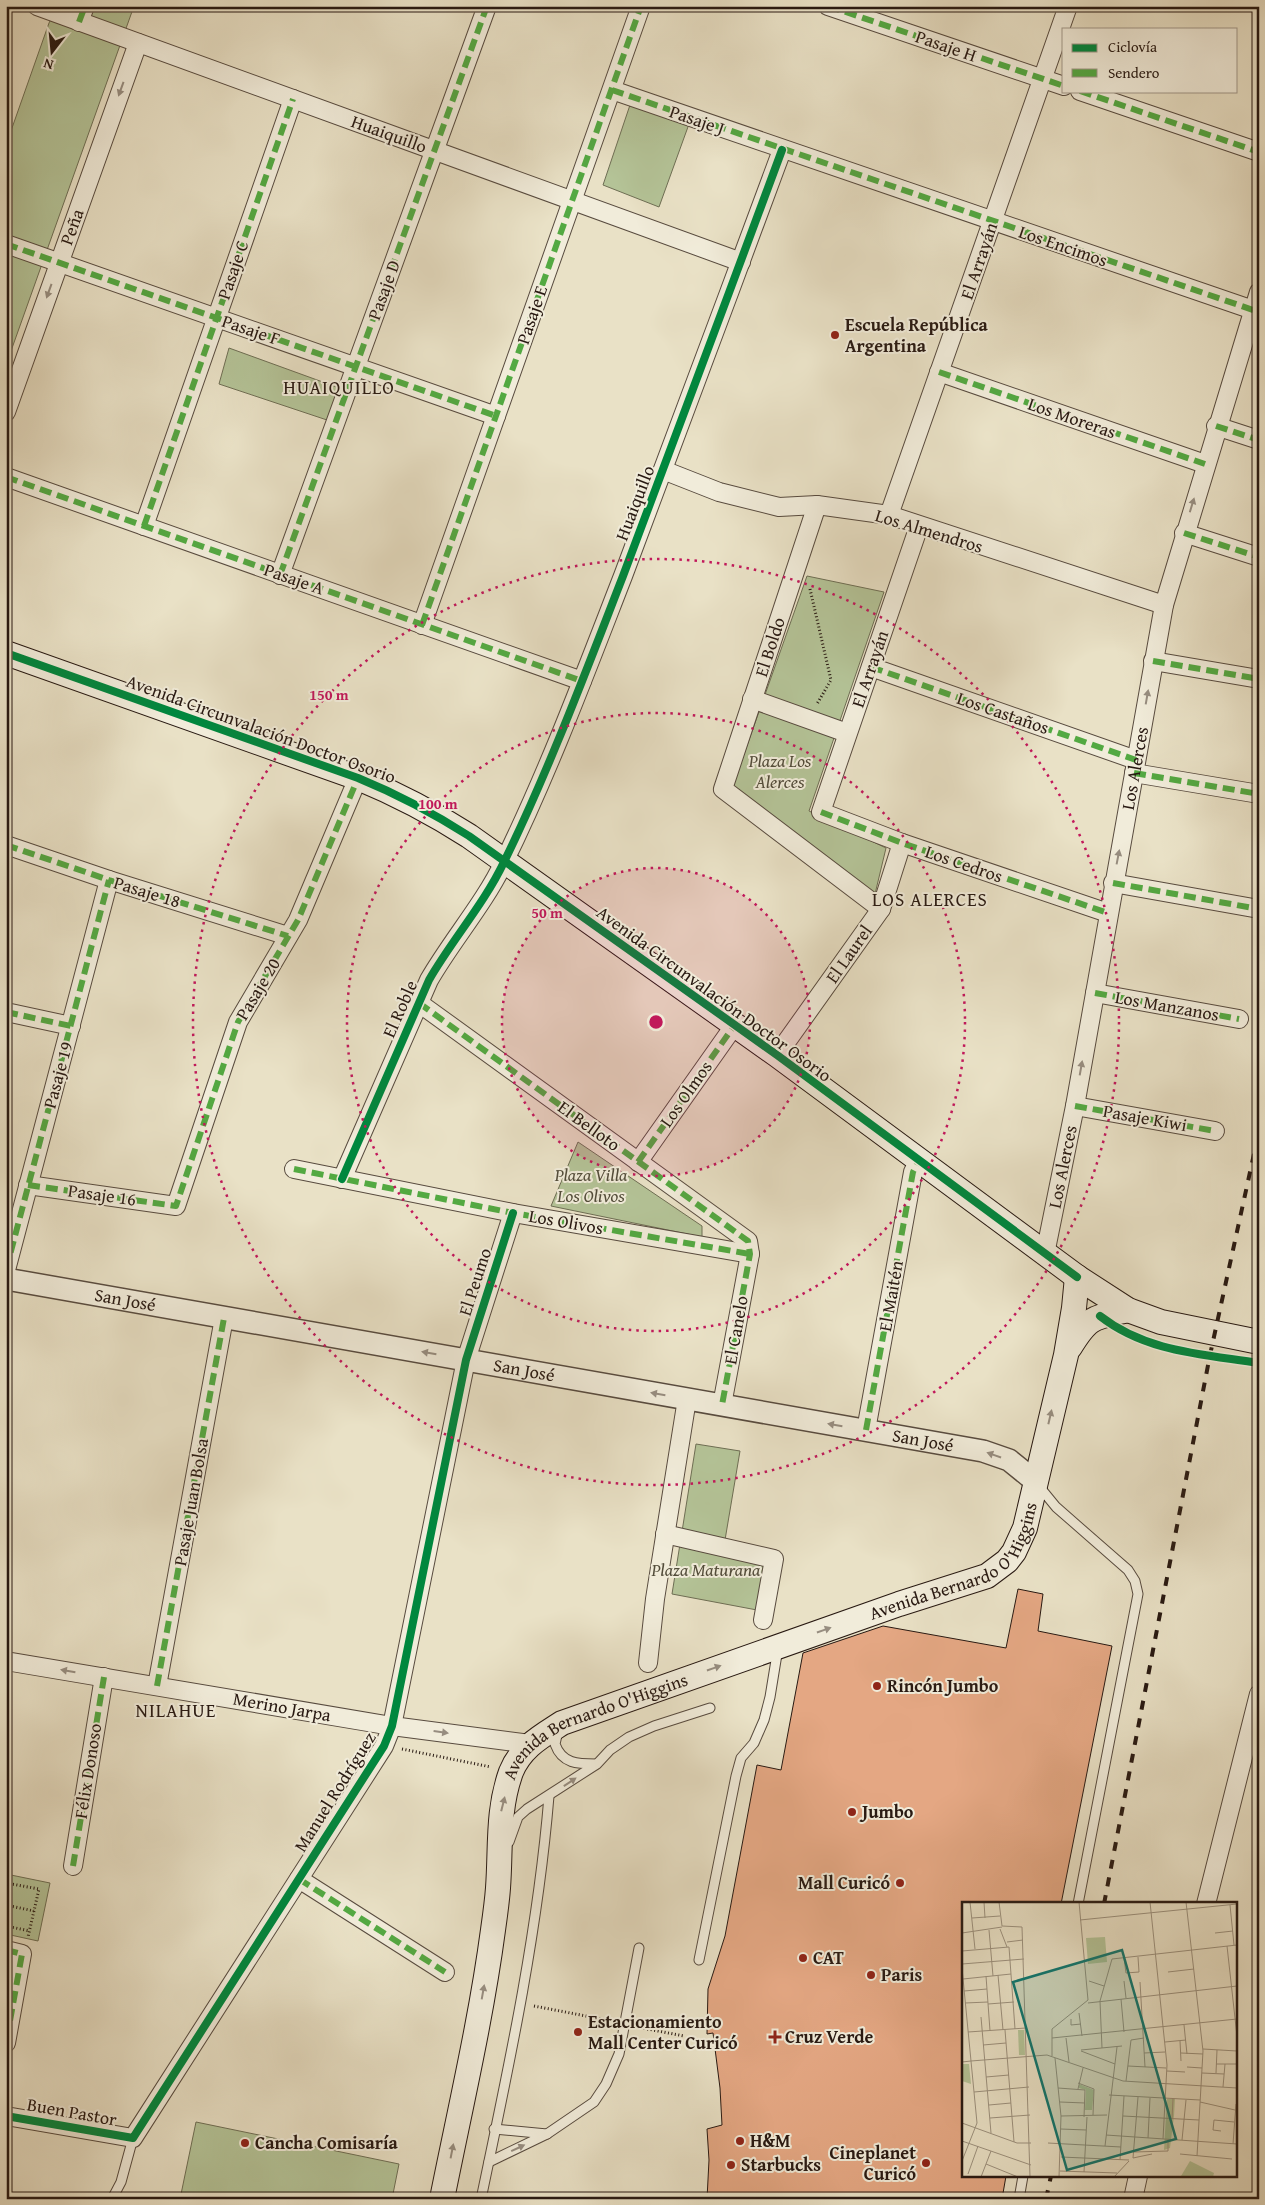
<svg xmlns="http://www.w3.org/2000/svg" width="1265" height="2205" viewBox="0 0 1265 2205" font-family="'Gentium Book Plus',serif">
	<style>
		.green { fill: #b4c397; stroke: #6e6e54 }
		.building { fill: #e4a783; stroke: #281912 }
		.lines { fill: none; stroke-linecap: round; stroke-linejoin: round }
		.service-casing { stroke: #584b3f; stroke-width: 11 }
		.minor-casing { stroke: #584b3f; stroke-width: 20 }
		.tertiary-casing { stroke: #584b3f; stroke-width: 24 }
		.secondary-casing { stroke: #281912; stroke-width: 26 }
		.path { stroke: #281912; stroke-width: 3; stroke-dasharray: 1 2.5; stroke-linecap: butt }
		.service { stroke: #f1ecda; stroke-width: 9 }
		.minor { stroke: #f1ecda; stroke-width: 18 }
		.tertiary { stroke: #f1ecda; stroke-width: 21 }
		.secondary { stroke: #f1ecda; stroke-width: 24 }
		.rail { stroke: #281912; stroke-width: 4; stroke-dasharray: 9 9; stroke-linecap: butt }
		.quiet { stroke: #53a942; stroke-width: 6; stroke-dasharray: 12 6; stroke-linecap: butt }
		.cycleway-casing { stroke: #f1ecda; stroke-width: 11 }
		.cycleway { stroke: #00873e; stroke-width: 8 }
		.oneway { fill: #978d80 }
		.ring { fill: none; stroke: #c2185b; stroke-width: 2.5; stroke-dasharray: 2.5 5 }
		.poi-dot { fill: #8f2418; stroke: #f1ecda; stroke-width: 2 }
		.labels { text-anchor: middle; stroke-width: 4; stroke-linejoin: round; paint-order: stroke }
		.street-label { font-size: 18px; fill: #281912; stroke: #f1ecda }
		.poi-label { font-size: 18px; font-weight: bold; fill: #281912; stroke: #f1ecda; text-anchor: start }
		.park-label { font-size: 18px; font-style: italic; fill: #524c3a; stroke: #f1ecda }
		.neighbourhood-label { font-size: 19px; letter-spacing: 1px; fill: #281912; stroke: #f1ecda }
		.inset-road { fill: none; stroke: #9c917e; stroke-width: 1 }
		.view { fill: #0f766e; fill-opacity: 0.15; stroke: #0f766e; stroke-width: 2.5 }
		.inset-edge { fill: none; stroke: #281912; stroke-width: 2.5 }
		.centre { fill: #c2185b; stroke: #f1ecda; stroke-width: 2.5 }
		.ring-label { font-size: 15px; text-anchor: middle; font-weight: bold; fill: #c2185b; stroke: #f1ecda; stroke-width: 4; stroke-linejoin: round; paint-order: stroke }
	</style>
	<rect width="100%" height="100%" fill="#e9e1c6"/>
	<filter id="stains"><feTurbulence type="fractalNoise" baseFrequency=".004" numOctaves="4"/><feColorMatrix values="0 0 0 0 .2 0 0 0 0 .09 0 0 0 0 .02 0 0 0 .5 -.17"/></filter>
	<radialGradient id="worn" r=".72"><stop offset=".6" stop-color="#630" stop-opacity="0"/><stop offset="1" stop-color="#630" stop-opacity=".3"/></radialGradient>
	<!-- green -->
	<g class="green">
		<path d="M58,6H134L6,365V145L49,23Z"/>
		<path d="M631,102L689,124L659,207L603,185Z"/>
		<path d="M229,348L353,393L342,425L219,384Z"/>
		<path d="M807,576L884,592L809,811L886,848L875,894L732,788Z"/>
		<path d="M578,1142L702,1226V1237L551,1206Z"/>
		<path d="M696,1444L740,1451L724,1546L767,1556L757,1610L672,1594Z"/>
		<path d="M6,1874L50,1883L38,1941L6,1934Z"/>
		<path d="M196,2122L399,2164L392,2199H180Z"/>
	</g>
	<!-- building -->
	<path class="building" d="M1018,1589L1043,1594L1038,1631L1112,1646L1061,1904H964V2176H1006L1002,2199H707L709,2160L707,2129L722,2125L720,2088L713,2033L707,2034L708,1989L725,1936L757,1765L781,1770L803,1653L883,1626L1006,1648Z"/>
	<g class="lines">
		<defs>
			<g id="service">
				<path d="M1038,1485L1056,1507L1128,1570L1135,1581L1138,1594L1078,1904"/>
				<path d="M558,1731L555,1744C562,1764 578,1764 596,1764"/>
				<path d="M509,1842L518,1817L527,1809L597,1764L610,1750L629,1737L654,1726L710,1708"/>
				<path d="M699,1960L736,1776L741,1758L754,1743L764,1720L770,1697L778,1648"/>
				<path d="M494,2129L547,2134"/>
				<path d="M489,2162L547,2134L594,2102L606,2084L619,2054L639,1948"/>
				<path d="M112,2199L121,2182L133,2138"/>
				<path d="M481,2199C509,2066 538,1931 549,1796"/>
				<path d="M1019,2199L1023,2176"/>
			</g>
			<g id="minor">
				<path d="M37,6L741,262"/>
				<path d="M828,6L1064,86"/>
				<path d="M79,22L85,6"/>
				<path d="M612,90L1259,312"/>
				<path d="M1080,91L1259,152"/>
				<path d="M6,244L496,416"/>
				<path d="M939,372L1205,464"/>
				<path d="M6,412L138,43"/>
				<path d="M1216,426L1259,440"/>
				<path d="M663,470L719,492L779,507L817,505L889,515L1164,605"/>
				<path d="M6,477L582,681"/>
				<path d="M817,505L723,789L881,909"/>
				<path d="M889,515L1068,6"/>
				<path d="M144,526L293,99"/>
				<path d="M919,526L821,812L902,843L1108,913"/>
				<path d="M1184,533L1259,557"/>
				<path d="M280,575L487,6"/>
				<path d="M422,625L641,6"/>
				<path d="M1153,661L1259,679"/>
				<path d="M871,667L1136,760"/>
				<path d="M752,699L847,733"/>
				<path d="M1134,773L1259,794"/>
				<path d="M6,845L109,880L288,936"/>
				<path d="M1113,883L1259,909"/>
				<path d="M1095,993L1239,1019"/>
				<path d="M419,1003L748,1241L750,1254L722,1405"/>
				<path d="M6,1012L71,1026"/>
				<path d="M777,1055L881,909L902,843"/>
				<path d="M1075,1106L1215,1131"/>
				<path d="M638,1162L734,1026"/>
				<path d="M294,1169L513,1213L750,1254"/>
				<path d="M342,1179L429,980C452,940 484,904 504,862C549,770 586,671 623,576C677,435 729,292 782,150"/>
				<path d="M28,1185L176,1206L238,1022L298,920L358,778"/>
				<path id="s1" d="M1045,1254L1075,1106L1164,605L1259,292"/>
				<path d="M6,1270L109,880"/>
				<path d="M866,1430L913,1172L918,1162"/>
				<path d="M665,1534L774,1559L763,1620"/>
				<path d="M6,1661L392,1726L530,1744"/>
				<path d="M648,1663L655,1599L687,1399"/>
				<path d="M157,1686L224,1318"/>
				<path d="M73,1866L104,1677"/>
				<path d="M299,1879L445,1972"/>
				<path d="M1206,1904L1259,1694"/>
				<path d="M6,1950L22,1954L6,2043"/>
				<path d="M6,2116L133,2138L384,1746L392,1726L466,1360L513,1213"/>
				<path d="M1133,2199L1138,2176"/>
			</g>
			<g id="tertiary">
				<path id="s2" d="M6,1279L983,1451L1009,1460L1035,1481"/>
			</g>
			<g id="secondary">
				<path d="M6,653L358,778C397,794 433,813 469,836L777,1055L1077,1277L1128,1310L1161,1322L1259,1342"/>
				<path d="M1070,1347C1089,1316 1093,1318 1128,1310"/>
				<path id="s3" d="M442,2199C460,2109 481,2020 493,1930C495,1916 497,1902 498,1888C501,1848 497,1811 511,1772C521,1747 542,1736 562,1723L899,1604L987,1576L1007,1561L1014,1552L1025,1528L1066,1355L1074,1308L1077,1277"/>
			</g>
		</defs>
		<!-- service casing -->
		<use href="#service" class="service-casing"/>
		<!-- minor casing -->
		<use href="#minor" class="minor-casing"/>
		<!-- tertiary casing -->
		<use href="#tertiary" class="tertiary-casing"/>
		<!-- secondary casing -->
		<use href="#secondary" class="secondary-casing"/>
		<!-- path -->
		<g class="path">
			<path d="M810,589L831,680L817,704"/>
			<path d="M402,1749L491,1767"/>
			<path d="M6,1883L39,1889L28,1937"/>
			<path d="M6,1905L34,1911"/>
			<path d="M6,1926L30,1931"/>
			<path d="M534,2006L612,2021"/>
			<path d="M637,2027L684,2036"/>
		</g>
		<!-- service -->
		<use href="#service" class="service"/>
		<!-- minor -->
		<use href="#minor" class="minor"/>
		<!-- tertiary -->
		<use href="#tertiary" class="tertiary"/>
		<!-- secondary -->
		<use href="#secondary" class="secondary"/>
		<!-- rail -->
		<g class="rail">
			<path d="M1104,1904L1210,1355L1259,1131"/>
			<path d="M1046,2199L1051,2176"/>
		</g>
		<!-- quiet -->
		<g class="quiet">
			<path d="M828,6L1064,86"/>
			<path d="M79,22L85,6"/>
			<path d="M612,90L1259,312"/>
			<path d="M1080,91L1259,152"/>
			<path d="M6,244L496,416"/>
			<path d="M939,372L1205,464"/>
			<path d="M1216,426L1259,440"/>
			<path d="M6,477L582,681"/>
			<path d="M144,526L293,99"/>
			<path d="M1184,533L1259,557"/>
			<path d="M280,575L487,6"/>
			<path d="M422,625L641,6"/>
			<path d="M1153,661L1259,679"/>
			<path d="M871,667L1136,760"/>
			<path d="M1134,773L1259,794"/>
			<path d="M821,812L902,843L1108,913"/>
			<path d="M6,845L109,880L288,936"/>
			<path d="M1113,883L1259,909"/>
			<path d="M1095,993L1239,1019"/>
			<path d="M419,1003L748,1241L750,1254L722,1405"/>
			<path d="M6,1012L71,1026"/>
			<path d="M1075,1106L1215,1131"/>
			<path d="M638,1162L734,1026"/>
			<path d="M294,1169L513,1213L750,1254"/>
			<path d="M28,1185L176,1206L238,1022L298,920L358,778"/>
			<path d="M6,1270L109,880"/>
			<path d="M866,1430L913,1172L918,1162"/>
			<path d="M157,1686L224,1318"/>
			<path d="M73,1866L104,1677"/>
			<path d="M299,1879L445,1972"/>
			<path d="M6,1950L22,1954L6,2043"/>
		</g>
		<defs>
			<g id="cycleway">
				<path d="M6,653L358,778C397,794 433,813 469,836L777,1055L1077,1277"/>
				<path d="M342,1179L429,980C452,940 484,904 504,862C549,770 586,671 623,576C677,435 729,292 782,150"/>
				<path d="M1100,1316C1146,1352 1202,1354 1259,1363"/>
				<path d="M6,2116L133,2138L384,1746L392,1726L466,1360L513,1213"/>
			</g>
		</defs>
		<!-- cycleway casing -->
		<use href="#cycleway" class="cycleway-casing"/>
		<!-- cycleway -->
		<use href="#cycleway" class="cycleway"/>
	</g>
	<!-- one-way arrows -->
	<defs><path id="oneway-solid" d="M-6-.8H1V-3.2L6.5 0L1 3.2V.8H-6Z" transform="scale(1.25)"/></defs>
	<g class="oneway">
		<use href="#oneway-solid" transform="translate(121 89) rotate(110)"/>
		<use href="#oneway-solid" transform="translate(49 291) rotate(110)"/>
		<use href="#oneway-solid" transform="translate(1192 505) rotate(-73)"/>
		<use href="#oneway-solid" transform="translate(1147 697) rotate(-80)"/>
		<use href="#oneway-solid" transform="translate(1118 857) rotate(-79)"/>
		<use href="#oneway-solid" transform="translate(1081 1068) rotate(-80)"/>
		<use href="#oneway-solid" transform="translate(429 1353) rotate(-170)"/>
		<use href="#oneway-solid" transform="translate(658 1394) rotate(-170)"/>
		<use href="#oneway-solid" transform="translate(1050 1417) rotate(-77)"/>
		<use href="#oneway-solid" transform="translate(835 1425) rotate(-170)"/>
		<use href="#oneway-solid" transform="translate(994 1455) rotate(-161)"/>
		<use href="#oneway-solid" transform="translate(824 1630) rotate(-19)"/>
		<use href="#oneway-solid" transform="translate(714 1668) rotate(-19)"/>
		<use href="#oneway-solid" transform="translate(68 1671) rotate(-170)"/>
		<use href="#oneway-solid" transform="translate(441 1732) rotate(8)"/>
		<use href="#oneway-solid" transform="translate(570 1782) rotate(-34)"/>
		<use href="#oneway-solid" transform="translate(503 1804) rotate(-76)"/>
		<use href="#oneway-solid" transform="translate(483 1992) rotate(-80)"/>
		<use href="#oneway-solid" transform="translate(518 2148) rotate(-25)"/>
		<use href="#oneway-solid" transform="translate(452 2151) rotate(-79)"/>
	</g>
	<!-- distance rings -->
	<circle cx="656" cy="1022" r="154" fill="#c2185b" fill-opacity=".12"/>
	<g class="ring">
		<circle cx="656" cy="1022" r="154"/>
		<circle cx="656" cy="1022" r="309"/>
		<circle cx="656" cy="1022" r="463"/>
	</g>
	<!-- markers -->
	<g class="poi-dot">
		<circle cx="835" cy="335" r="5"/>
		<circle cx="877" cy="1686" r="5"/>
		<circle cx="852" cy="1812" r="5"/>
		<circle cx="900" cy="1883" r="5"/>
		<circle cx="803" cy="1958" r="5"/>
		<circle cx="871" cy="1975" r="5"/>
		<circle cx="578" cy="2032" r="5"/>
		<path d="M772.5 2029.5h5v5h5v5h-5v5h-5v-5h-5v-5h5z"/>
		<circle cx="740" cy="2141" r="5"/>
		<circle cx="245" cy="2143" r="5"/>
		<circle cx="926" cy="2163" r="5"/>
		<circle cx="731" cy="2165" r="5"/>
	</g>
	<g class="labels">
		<!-- street labels -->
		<g class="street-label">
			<text transform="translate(946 46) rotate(19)" y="6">Pasaje H</text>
			<text transform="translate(697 120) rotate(19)" y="6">Pasaje J</text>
			<text transform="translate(389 134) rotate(20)" y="6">Huaiquillo</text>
			<text transform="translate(72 227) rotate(-70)" y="6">Peña</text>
			<text transform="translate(1063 246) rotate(19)" y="6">Los Encimos</text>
			<text transform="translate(979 261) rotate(-71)" y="6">El Arrayán</text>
			<text transform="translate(233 270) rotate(-71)" y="6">Pasaje C</text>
			<text transform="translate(384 290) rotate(-70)" y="6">Pasaje D</text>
			<text transform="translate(532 315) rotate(-71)" y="6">Pasaje E</text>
			<text transform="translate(251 330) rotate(19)" y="6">Pasaje F</text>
			<text transform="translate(1072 418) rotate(19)" y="6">Los Moreras</text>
			<text transform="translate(635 503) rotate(-69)" y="6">Huaiquillo</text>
			<text transform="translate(929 531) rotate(17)" y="6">Los Almendros</text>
			<text transform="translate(294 579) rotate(19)" y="6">Pasaje A</text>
			<text transform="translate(770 647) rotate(-72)" y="6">El Boldo</text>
			<text transform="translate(870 669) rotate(-71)" y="6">El Arrayán</text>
			<text transform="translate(1003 713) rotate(19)" y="6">Los Castaños</text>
			<text transform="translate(261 729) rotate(20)" y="6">Avenida Circunvalación Doctor Osorio</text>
			<text dy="6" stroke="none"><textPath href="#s1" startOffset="494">Los Alerces</textPath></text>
			<text transform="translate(964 864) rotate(19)" y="6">Los Cedros</text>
			<text transform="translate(147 892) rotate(17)" y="6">Pasaje 18</text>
			<text transform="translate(849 954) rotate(-55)" y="6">El Laurel</text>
			<text transform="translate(258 989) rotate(-59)" y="6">Pasaje 20</text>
			<text transform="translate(714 994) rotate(36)" y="6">Avenida Circunvalación Doctor Osorio</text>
			<text transform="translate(1167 1006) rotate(10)" y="6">Los Manzanos</text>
			<text transform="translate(400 1009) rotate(-66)" y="6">El Roble</text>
			<text transform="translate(58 1075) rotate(-75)" y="6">Pasaje 19</text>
			<text transform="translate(686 1094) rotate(-55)" y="6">Los Olmos</text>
			<text transform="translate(1145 1118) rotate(10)" y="6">Pasaje Kiwi</text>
			<text transform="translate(589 1126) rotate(36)" y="6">El Belloto</text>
			<text dy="6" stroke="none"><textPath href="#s1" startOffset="89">Los Alerces</textPath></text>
			<text transform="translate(102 1195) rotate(8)" y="6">Pasaje 16</text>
			<text transform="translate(566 1222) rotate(10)" y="6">Los Olivos</text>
			<text transform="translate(475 1282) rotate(-72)" y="6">El Peumo</text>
			<text transform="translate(891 1296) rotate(-80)" y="6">El Maitén</text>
			<text dy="6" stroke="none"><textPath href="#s2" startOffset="121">San José</textPath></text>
			<text transform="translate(736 1330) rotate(-80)" y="6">El Canelo</text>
			<text dy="6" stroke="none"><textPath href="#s2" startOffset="526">San José</textPath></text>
			<text dy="6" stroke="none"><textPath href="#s2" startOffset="931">San José</textPath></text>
			<text transform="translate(191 1502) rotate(-80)" y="6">Pasaje Juan Bolsa</text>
			<text dy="6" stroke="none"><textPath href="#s3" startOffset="938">Avenida Bernardo O'Higgins</textPath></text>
			<text transform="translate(282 1707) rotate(10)" y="6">Merino Jarpa</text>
			<text dy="6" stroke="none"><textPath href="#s3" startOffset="532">Avenida Bernardo O'Higgins</textPath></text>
			<text transform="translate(88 1771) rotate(-81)" y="6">Félix Donoso</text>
			<text transform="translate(335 1792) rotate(-58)" y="6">Manuel Rodríguez</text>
			<text transform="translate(72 2112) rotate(10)" y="6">Buen Pastor</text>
		</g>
		<!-- poi labels -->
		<g class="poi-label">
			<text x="845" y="331">Escuela República<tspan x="845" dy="21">Argentina</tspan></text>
			<text x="887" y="1692">Rincón Jumbo</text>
			<text x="862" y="1818">Jumbo</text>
			<text x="890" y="1889" text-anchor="end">Mall Curicó</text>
			<text x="813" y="1964">CAT</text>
			<text x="881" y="1981">Paris</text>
			<text x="588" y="2028">Estacionamiento<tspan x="588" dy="21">Mall Center Curicó</tspan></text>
			<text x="785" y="2043">Cruz Verde</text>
			<text x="750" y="2147">H&amp;M</text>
			<text x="255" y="2149">Cancha Comisaría</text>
			<text x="916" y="2159" text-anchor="end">Cineplanet<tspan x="916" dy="21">Curicó</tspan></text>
			<text x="741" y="2171">Starbucks</text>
		</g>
		<!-- park labels -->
		<g class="park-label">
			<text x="780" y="767">Plaza Los<tspan x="780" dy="21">Alerces</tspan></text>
			<text x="591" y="1181">Plaza Villa<tspan x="591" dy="21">Los Olivos</tspan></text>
			<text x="706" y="1576">Plaza Maturana</text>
		</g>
		<!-- neighbourhood labels -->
		<g class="neighbourhood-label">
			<text x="339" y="394">HUAIQUILLO</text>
			<text x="930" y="906">LOS ALERCES</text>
			<text x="176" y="1717">NILAHUE</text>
		</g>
	</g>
	<!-- overview -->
	<g transform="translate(962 1902)">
		<rect width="275" height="275" fill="#e9e1c6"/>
		<path d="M143,35L145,60L126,62L124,36ZM56,128H62L63,153H57ZM0,162H7L9,182L0,179ZM117,182L132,188L130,208H123L124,188L117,186ZM205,197H213L212,214L208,246L202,248ZM228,259L252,271L251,275L219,274Z" fill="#b4c397"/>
		<path class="inset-road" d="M8,0L13,47M22,0L23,16M37,0L40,24L60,25L68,275M188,0L205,163L201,237M224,0L241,149L235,254M268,3L272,43M10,16L38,14M118,18L275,2M38,27L45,45M27,28L31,74M0,31L40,25M253,31L271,29M45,40L61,38M265,44L275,134M0,49L47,45L53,127M162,56L164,71L177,70L176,55M0,62L62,57M0,66L9,159L85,153L161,179L275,186M206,70L232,67M36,73L41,128M24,74L28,129M1,77L49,72M127,79L142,84M162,79L164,96M178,80L183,165M2,89L25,87M159,97L162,130M3,101L26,100M126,101L275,84M26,102L52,100M117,111L120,134M19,115L29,231M109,117V123L119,122M222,123L225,152M43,128L52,240M6,130L64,126M90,136L275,117M104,136L107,160M218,139L219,159M203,140L224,138M21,143L44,141M140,146L138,99L150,57L275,43M241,147L275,149M119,148L160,144M119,149L153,162M182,151L203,150M219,151L241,152M90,154V127L126,98L117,0M93,156L99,214L97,275M0,160L9,159L15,221L0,259M254,162H275M166,164L204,166M225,165L240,166M205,169L223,170M240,171L262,172M254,171L255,148M24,175L47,173M164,179L169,138L182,136M116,181L132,187L131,213M261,185L263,162M96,186L123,188L122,215M116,187L121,166M12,190L67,185M147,193L238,198M98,200L123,201M238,200L273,208M27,203L49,201M99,214L145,213M161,214L237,218M28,216L68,213M210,217L211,197M252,218L272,220M252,218L251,228L259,229M0,221L55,241H69M99,227L124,228M144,233L275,242M186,236L188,196M220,238L224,198M0,239L69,263M86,241L159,245M271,242L274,202M143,244L155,145M172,250L206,249V237M218,252L270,257M99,255L167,258M171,256L176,195M171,256L190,252M158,258L162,194M24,262L56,275M98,269L155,271M122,270L125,215M6,272L16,244M19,275L29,249M152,275L167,259"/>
		<path class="view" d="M160,48L214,237L105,268L51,80Z"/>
		<rect width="275" height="275" class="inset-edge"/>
	</g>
	<circle cx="656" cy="1022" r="8" class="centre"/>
	<g class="ring-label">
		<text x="329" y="700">150 m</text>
		<text x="438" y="809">100 m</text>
		<text x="547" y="918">50 m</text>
	</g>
	<!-- margin -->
	<rect width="1265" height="2205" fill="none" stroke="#e9e1c6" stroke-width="25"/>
	<rect x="8" y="8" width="1250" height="2190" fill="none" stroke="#281912" stroke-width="2.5"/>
	<rect x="12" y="12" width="1240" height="2180" fill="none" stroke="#281912"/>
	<!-- legend -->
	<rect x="1062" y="28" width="175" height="65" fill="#f1ecda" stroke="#a1988a"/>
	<rect x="1072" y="44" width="25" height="8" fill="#00873e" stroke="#a1988a"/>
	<text x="1108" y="52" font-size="15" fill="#281912">Ciclovía</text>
	<rect x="1072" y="69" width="25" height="8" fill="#53a942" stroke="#a1988a"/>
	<text x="1108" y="78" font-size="15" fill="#281912">Sendero</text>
	<!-- north arrow -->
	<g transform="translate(52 52) rotate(196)" stroke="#f1ecda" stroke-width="4" paint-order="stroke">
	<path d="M0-4L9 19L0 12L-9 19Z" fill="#281912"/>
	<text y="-8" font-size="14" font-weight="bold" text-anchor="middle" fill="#281912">N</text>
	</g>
	<rect width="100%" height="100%" filter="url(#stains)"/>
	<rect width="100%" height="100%" fill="url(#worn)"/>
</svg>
